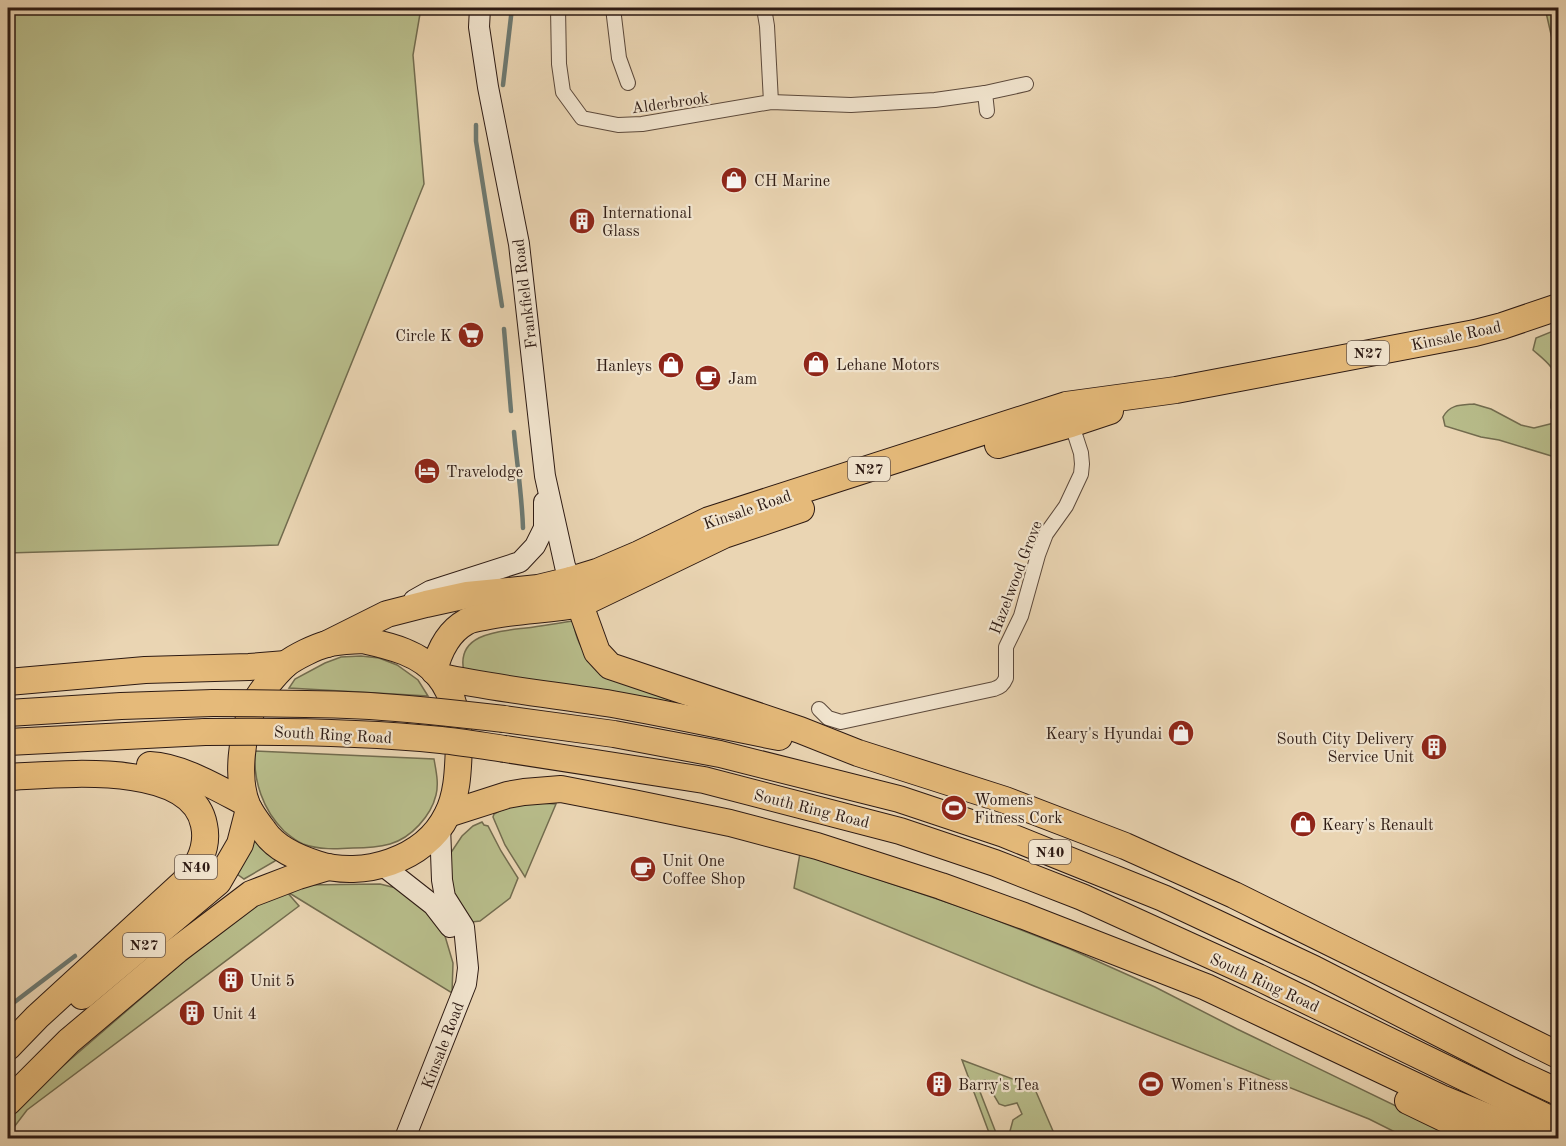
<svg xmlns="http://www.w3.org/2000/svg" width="1566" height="1146" viewBox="0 0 1566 1146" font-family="'Old Standard TT',serif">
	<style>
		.green { fill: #b8bd8b; stroke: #726c4f; stroke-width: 1.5 }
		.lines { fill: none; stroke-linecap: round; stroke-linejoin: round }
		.stream { stroke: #6d7971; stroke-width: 4.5 }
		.street-casing { stroke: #5c493b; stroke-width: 16 }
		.secondary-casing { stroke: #2d1a13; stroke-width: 22 }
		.highway-casing { stroke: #2d1a13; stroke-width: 28 }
		.street { stroke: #f1e4ce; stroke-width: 14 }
		.secondary { stroke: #f1e4ce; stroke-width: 20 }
		.highway { stroke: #e5ba7a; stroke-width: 26 }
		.highway-bridge-casing { stroke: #2d1a13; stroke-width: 28; stroke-linecap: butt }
		.highway-bridge { stroke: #e5ba7a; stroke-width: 26 }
		.labels { text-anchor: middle; stroke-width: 4.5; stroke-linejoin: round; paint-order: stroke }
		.shield { fill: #f1e4ce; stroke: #68574b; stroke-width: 1.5 }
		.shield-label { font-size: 15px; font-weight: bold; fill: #2d1a13 }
		.street-label { font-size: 16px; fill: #2d1a13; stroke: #f1e4ce }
		.poi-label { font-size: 16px; fill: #2d1a13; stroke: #f1e4ce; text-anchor: start }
	</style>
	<rect width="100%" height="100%" fill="#ead5b3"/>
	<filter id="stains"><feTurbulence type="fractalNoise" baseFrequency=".00333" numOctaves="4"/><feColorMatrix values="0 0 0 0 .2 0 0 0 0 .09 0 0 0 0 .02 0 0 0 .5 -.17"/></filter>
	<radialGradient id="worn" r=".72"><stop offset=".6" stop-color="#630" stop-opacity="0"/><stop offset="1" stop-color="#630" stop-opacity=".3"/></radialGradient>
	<!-- green -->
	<g class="green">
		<path d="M8,8H421L413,55L424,184L278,545L8,553Z"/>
		<path d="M1545,8H1558V65Z"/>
		<path d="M1558,329V411L1551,408C1550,396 1555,393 1556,383C1557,368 1543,359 1533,350L1536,338Z"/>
		<path d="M1474,404L1491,409L1521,425L1534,428L1558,422V458L1499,440L1481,437L1445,426L1443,417C1450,404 1461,405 1474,404Z"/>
		<path d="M573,621C576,640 581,648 592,663L710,713L464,672C455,633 500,631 526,628C542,626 558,623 573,621Z"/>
		<path d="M361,656L379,658L397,665L418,680L428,696L289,688L295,679L325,663L341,657Z"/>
		<path d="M255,751L434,759C436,771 439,783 436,795C431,816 411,838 390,844C379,847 365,848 353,848C337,849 319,850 303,844C296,841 290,836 284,831C263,810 253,781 255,751Z"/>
		<path d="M538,803L556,804L525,877L505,845L493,817L494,814C507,806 523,804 538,803Z"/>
		<path d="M482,822L484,825L488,826L501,851L518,878L510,898L480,921L472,922L449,893L450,854L462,836L473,826Z"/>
		<path d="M252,838L276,856L275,861L244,879L237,874Z"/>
		<path d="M800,853L970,910L1070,949L1155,987L1237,1029L1462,1138H1394L1403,1136L1369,1119L1034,986L794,888Z"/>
		<path d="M380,884L396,888L436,918L445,936L453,963L452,993L286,891L299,906L27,1110L8,1135V1116L29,1095L210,939L236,918L284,889L302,885Z"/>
		<path d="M962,1060L1034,1087L1056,1138H1012L1010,1131L1013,1120L1022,1114L1017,1103L1005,1106L999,1104L985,1080L977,1084L998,1138H991Z"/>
	</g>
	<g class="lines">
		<!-- stream -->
		<g class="stream">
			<path d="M503,85L512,8"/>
			<path d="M476,125V141L502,306"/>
			<path d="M504,329L511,411"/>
			<path d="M514,432C517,464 522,496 523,528"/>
			<path d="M8,1007L75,956"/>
		</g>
		<defs>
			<g id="street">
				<path d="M558,8L559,64L563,92L582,118L618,125L642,124L771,102L851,105L935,100L985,93L1026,84"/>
				<path d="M613,8L619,58L628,83"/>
				<path d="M764,8L767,26L771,102"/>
				<path d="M985,93L987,111"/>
				<path d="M819,709L828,718L841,722L994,689C1000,687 1003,685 1006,678V647L1021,616L1038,555L1046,534L1066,506L1081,474L1082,464L1081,453L1070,419"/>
			</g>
			<g id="secondary">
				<path d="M480,8L479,27L488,87L519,244L545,476L565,566L571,580"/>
				<path d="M414,600L430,591L520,562L535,546L544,528V502"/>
				<path d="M382,865L433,905L450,927"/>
				<path d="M405,1138L466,984L468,968L464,927L445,897L442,880L440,826"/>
			</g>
			<g id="highway">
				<path d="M998,445L1071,424L1110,411"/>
				<path d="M571,580L597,652L610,666L800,730L858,753L1005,800L1125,846L1234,895L1558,1055"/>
				<path d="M363,640C390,646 421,653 439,676C454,694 459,722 459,745C458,768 458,794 447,815C425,860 362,879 317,864C298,858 276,849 264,831C258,823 251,814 247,805C236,778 242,734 253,707C258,694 276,673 286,664C295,657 315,647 327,644C338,641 351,641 363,640Z"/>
				<path d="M327,644L387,614L426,604L467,595L538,588L571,580L597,572L639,554L709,520L1066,405L1176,390L1475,333L1502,326L1558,307"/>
				<path d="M434,671C439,651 448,632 466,622C471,619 479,618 484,617C516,610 549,610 581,604L724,535L801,509"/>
				<path d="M441,677C497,689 555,695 612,704C668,714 723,726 779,737"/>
				<path d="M8,682L145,670L249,667L286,664"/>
				<path d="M8,713L121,706L213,703"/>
				<path d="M504,719L614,734L720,754L899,799L1004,834L1163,898L1314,969L1511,1070L1558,1092"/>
				<path d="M8,742L205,732"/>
				<path d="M505,749L704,780L900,831L995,863L1082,897L1258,977L1558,1123"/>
				<path d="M150,765C181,766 219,789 246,803"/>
				<path d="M8,777C56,775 192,759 204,825C209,848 198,867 183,883L37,1017L8,1047"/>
				<path d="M448,814L507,795L524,792L561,789L633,803L730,823L817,846L941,886L1024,916L1206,987L1441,1098L1539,1138"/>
				<path d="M82,996L218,882L240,844L249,809"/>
				<path d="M1408,1101L1485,1138"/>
				<path d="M8,1102L69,1041L177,950L251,894L298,876L328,867"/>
			</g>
		</defs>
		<!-- street casing -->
		<use href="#street" class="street-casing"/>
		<!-- secondary casing -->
		<use href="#secondary" class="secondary-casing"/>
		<!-- highway casing -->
		<use href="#highway" class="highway-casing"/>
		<!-- street -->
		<use href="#street" class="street"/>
		<!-- secondary -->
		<use href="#secondary" class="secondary"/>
		<!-- highway -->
		<use href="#highway" class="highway"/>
		<defs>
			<g id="highway-bridge">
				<path d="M213,703C266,703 318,703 370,706C415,709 460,714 504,719"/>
				<path d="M205,732C283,731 363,732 441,740C462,742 484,746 505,749"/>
			</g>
		</defs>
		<!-- highway-bridge casing -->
		<use href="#highway-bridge" class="highway-bridge-casing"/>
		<!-- highway-bridge -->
		<use href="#highway-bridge" class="highway-bridge"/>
	</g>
	<!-- icons -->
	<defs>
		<symbol id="shop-disc" viewBox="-11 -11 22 22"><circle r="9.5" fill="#8f2418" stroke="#f1e4ce"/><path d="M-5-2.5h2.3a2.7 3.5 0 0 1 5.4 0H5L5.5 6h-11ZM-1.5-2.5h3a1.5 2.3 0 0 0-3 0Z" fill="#fff"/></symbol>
		<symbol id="building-disc" viewBox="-11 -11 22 22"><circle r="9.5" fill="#8f2418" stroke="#f1e4ce"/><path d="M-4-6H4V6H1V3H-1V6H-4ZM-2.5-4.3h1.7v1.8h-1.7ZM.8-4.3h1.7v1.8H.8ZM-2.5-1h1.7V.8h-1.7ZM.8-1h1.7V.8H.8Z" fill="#fff"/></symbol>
		<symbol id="supermarket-disc" viewBox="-11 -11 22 22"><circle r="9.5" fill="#8f2418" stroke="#f1e4ce"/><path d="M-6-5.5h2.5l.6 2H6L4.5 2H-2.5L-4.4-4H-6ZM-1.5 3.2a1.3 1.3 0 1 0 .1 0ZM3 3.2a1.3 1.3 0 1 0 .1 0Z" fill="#fff"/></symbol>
		<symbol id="cafe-disc" viewBox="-11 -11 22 22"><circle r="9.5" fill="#8f2418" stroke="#f1e4ce"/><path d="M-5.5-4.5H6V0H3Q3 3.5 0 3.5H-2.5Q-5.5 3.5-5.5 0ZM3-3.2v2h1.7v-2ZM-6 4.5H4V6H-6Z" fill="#fff"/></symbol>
		<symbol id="hotel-disc" viewBox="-11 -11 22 22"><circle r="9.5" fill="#8f2418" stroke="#f1e4ce"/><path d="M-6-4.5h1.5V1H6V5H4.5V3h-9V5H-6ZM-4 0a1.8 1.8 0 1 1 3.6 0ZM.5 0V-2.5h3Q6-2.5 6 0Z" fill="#fff"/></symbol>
		<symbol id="stadium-disc" viewBox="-11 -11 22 22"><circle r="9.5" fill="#8f2418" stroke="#f1e4ce"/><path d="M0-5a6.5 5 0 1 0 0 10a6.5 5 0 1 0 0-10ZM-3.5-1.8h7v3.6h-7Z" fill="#fff"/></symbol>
	</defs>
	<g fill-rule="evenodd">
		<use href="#shop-disc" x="719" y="165" width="30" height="30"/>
		<use href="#building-disc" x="567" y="206" width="30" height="30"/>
		<use href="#supermarket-disc" x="456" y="320" width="30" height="30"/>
		<use href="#shop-disc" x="801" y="349" width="30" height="30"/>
		<use href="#shop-disc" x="656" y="350" width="30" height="30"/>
		<use href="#cafe-disc" x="693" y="363" width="30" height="30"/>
		<use href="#hotel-disc" x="412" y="456" width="30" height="30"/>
		<use href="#shop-disc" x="1166" y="718" width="30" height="30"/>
		<use href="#building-disc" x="1419" y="732" width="30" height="30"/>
		<use href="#stadium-disc" x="939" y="793" width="30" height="30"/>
		<use href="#shop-disc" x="1288" y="809" width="30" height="30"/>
		<use href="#cafe-disc" x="628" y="854" width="30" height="30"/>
		<use href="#building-disc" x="216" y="965" width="30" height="30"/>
		<use href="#building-disc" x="177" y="998" width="30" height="30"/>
		<use href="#building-disc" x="924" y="1069" width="30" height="30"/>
		<use href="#stadium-disc" x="1136" y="1069" width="30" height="30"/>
	</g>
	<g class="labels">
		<!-- shield labels -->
		<g class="shield">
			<rect x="1347" y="341" width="42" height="24" rx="4.5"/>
			<rect x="848" y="457" width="42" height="24" rx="4.5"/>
			<rect x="1029" y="840" width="42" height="24" rx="4.5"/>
			<rect x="175" y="855" width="42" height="24" rx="4.5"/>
			<rect x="123" y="933" width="42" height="24" rx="4.5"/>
		</g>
		<g class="shield-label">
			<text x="1368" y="358">N27</text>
			<text x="869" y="474">N27</text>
			<text x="1050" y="857">N40</text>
			<text x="196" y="872">N40</text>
			<text x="144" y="950">N27</text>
		</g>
		<!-- street labels -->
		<g class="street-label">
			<text transform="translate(670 102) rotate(-8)" y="6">Alderbrook</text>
			<text transform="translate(524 294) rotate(-97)" y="6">Frankfield Road</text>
			<text transform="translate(1456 335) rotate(-12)" y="6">Kinsale Road</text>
			<text transform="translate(747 509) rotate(-19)" y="6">Kinsale Road</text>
			<text transform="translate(1015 577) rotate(-69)" y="6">Hazelwood Grove</text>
			<text transform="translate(333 734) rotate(3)" y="6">South Ring Road</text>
			<text transform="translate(812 808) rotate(14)" y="6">South Ring Road</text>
			<text transform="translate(1265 982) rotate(25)" y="6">South Ring Road</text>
			<text transform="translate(442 1045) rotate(-69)" y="6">Kinsale Road</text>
		</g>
		<!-- poi labels -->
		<g class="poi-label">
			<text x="754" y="186">CH Marine</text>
			<text x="602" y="218">International<tspan x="602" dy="18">Glass</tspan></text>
			<text x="452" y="341" text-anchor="end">Circle K</text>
			<text x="836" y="370">Lehane Motors</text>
			<text x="652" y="371" text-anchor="end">Hanleys</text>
			<text x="728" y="384">Jam</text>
			<text x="446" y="477">Travelodge</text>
			<text x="1162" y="739" text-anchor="end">Keary's Hyundai</text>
			<text x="1414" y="744" text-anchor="end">South City Delivery<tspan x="1414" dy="18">Service Unit</tspan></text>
			<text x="974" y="805">Womens<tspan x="974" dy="18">Fitness Cork</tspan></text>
			<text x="1322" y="830">Keary's Renault</text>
			<text x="662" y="866">Unit One<tspan x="662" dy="18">Coffee Shop</tspan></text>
			<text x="250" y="986">Unit 5</text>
			<text x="212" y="1019">Unit 4</text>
			<text x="958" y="1090">Barry's Tea</text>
			<text x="1170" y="1090">Women's Fitness</text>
		</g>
	</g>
	<!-- margin -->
	<rect width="1566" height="1146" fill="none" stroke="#ead5b3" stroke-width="30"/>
	<rect x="9" y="9" width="1548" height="1128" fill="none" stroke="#2d1a13" stroke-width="3"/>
	<rect x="15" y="15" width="1536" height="1116" fill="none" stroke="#2d1a13" stroke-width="1.5"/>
	<rect width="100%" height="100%" filter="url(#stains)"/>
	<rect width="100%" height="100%" fill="url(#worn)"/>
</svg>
